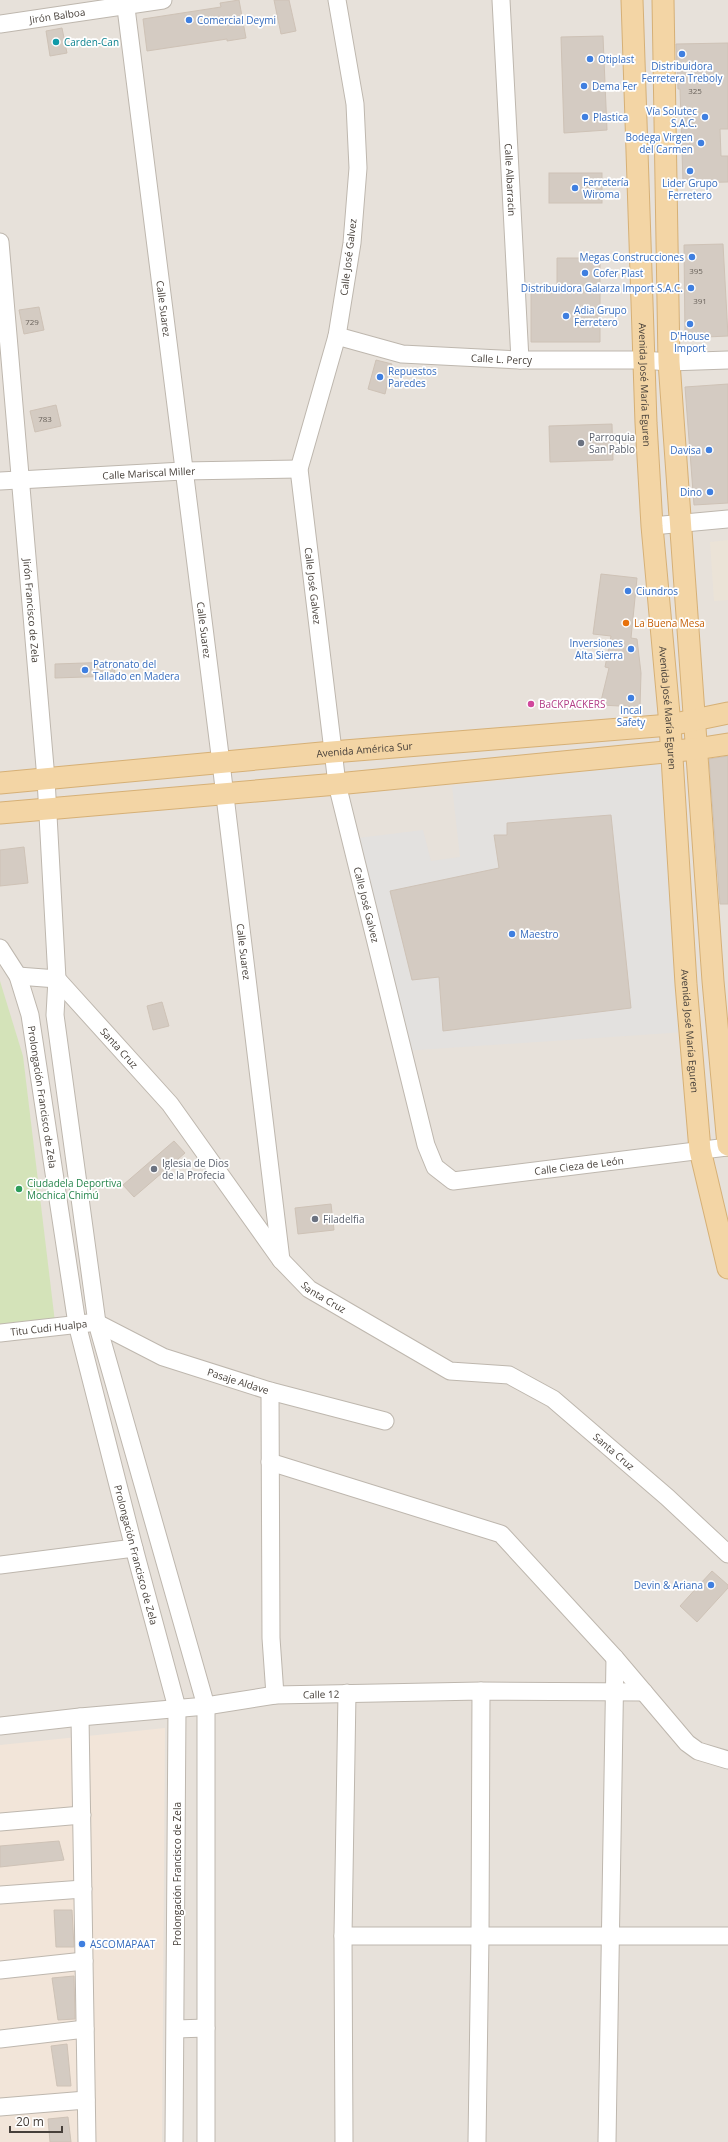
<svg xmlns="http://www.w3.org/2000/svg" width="728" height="2142" viewBox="0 0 728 2142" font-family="'Open Sans',sans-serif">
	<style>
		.residential { fill: #e7e1da }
		.commercial { fill: #f2e5d9 }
		.education { fill: #ebe3d7 }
		.green { fill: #d4e3b9 }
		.parking { fill: #e3e1df }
		.building { fill: #d4cbc2; stroke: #cec2b6 }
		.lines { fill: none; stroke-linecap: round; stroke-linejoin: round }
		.minor-casing { stroke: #beb7ae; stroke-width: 19 }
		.major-casing { stroke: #d6b076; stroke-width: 23 }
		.minor { stroke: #fff; stroke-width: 17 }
		.major { stroke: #f3d5a5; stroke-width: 21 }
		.shop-dot { fill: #3f7fe0; stroke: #fff; stroke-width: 1.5 }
		.culture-dot { fill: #0f9aa8; stroke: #fff; stroke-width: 1.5 }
		.worship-dot { fill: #6b7280; stroke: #fff; stroke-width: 1.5 }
		.food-dot { fill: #e8710a; stroke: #fff; stroke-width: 1.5 }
		.hotel-dot { fill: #d1479c; stroke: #fff; stroke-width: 1.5 }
		.leisure-dot { fill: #2e9e5b; stroke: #fff; stroke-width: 1.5 }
		.labels { text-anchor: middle; stroke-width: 3.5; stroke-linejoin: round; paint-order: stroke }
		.number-label { font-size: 8px; fill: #6a635c }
		.street-label { font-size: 10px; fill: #47403a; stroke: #fff }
		.shop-label { font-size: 10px; fill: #366cbe; stroke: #fff; text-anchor: start }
		.culture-label { font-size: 10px; fill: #0d838f; stroke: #fff; text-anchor: start }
		.worship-label { font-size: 10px; fill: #5b616d; stroke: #fff; text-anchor: start }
		.food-label { font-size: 10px; fill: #c56008; stroke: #fff; text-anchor: start }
		.hotel-label { font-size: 10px; fill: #b23c85; stroke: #fff; text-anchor: start }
		.leisure-label { font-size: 10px; fill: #27864d; stroke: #fff; text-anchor: start }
	</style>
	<rect width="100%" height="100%" fill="#f3f0eb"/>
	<!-- residential -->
	<rect class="residential" x="0" y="0" width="728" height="2142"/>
	<!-- commercial -->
	<path class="commercial" d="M165,1728L162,2142H0V1745Z"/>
	<!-- education -->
	<path class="education" d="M728,540V600L714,601L710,542Z"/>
	<!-- green -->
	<path class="green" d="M0,981L23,1056L55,1322L0,1329Z"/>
	<!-- parking -->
	<path class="parking" d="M665,763L685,1032L403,1051L358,838L423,830L431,861L460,857L452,786Z"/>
	<!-- building -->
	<g class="building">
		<path d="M239,0L246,38L227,41V39L147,51L143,19L221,7L220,3Z"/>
		<path d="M274,0H289L296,31L281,34Z"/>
		<path d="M62,28L67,53L50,56L46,31Z"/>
		<path d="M603,36L607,130L564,133L561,37Z"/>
		<path d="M728,43V129H720L721,156H728V182L683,183L680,89H678L676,44Z"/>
		<rect x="549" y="173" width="53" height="30"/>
		<path d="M723,244L728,336L685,338L684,245Z"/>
		<path d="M557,258H600V342H531V289L557,290Z"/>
		<path d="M39,307L44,330L24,334L19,310Z"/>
		<path d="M376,360L392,364L385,394L368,389Z"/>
		<path d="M728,384V503L694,505L685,387Z"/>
		<path d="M56,405L61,426L35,432L30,411Z"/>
		<path d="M612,424L613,460L550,462L549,426Z"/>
		<path d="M601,574L637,578L631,638L637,639L641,673L640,707L600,705L609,668L605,667L611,636L593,634Z"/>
		<path d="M114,662L115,676L55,678V664Z"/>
		<path d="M728,756V904H720L709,759Z"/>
		<path d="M611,815L631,1008L443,1031L439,977L412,980L390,891L499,868L494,835H507V823Z"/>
		<path d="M24,847L28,883L0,886V850Z"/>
		<path d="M162,1002L169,1026L153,1030L147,1006Z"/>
		<path d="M174,1141L185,1153L134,1197L123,1185Z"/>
		<path d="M331,1204L334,1230L298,1234L295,1208Z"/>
		<path d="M712,1571L728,1585V1588L697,1622L680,1606Z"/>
		<path d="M59,1841L64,1860L0,1867V1846Z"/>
		<path d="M54,1910H72L74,1947H56Z"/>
		<path d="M74,1976L75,2019L58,2020L52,1978Z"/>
		<path d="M67,2044L71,2086H57L51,2046Z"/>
		<path d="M68,2117L71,2142H50L48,2119Z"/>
	</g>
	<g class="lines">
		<defs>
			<g id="minor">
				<path id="s1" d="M125,0L221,763L281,1260"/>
				<path id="s2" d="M337,0L355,104L358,168L352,243L337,336L299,469L337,784L426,1145L435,1167L453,1181L728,1147"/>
				<path id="s3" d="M501,0L520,360"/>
				<path id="s4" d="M0,24L163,0"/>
				<path id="s5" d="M0,242L46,779L57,979L55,1015L97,1323L206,1706V2142"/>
				<path id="s6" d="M337,336L402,354L520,360H643L669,362L728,360"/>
				<path id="s7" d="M0,481L183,471L299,469"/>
				<path d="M652,526L728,519"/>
				<path id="s8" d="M0,948L18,976L30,1015L77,1324L134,1548L177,1708L174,2142"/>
				<path id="s9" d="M18,976L57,979L170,1104L281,1260L309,1289L450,1371L509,1375L553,1399L667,1497L728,1554"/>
				<path id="s10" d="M97,1323L163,1357L270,1391L385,1421"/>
				<path id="s11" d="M0,1333L89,1323"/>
				<path d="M270,1391L271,1638L275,1695"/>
				<path d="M270,1462L501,1534L615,1658L687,1743L698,1751L728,1760"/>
				<path d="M0,1565L134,1548"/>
				<path d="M80,1717L87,2142"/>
				<path id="s12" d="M0,1726L80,1717L206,1706L275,1695L481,1691L644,1692"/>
				<path d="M0,1822L82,1815"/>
				<path d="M0,1895L83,1889"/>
				<path d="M343,1936H728"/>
				<path d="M0,1970L84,1961"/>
				<path d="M176,2029L206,2028"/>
				<path d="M0,2039L85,2029"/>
				<path d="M0,2107L86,2100"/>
				<path d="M344,2142L343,1936L347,1693"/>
				<path d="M477,2142L480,1936L481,1691"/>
				<path d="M607,2142L615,1658"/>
			</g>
			<g id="major">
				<path id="s13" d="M632,0L646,423L652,526L670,725L686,984L700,1150L728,1268"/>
				<path d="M663,0L669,362L713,981L728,1145"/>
				<path id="s14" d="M0,783L332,752L670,725L728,713"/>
				<path d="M0,813L337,784L696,749L728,744"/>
			</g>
		</defs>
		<!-- minor casing -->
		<use href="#minor" class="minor-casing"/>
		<!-- major casing -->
		<use href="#major" class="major-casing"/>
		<!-- minor -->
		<use href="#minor" class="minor"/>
		<!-- major -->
		<use href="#major" class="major"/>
	</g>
	<!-- markers -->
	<g class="shop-dot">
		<circle cx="189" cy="20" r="4"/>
		<circle cx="682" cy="54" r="4"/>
		<circle cx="590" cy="59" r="4"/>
		<circle cx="584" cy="86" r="4"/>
		<circle cx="585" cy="117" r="4"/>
		<circle cx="705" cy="117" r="4"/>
		<circle cx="701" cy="143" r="4"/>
		<circle cx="690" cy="171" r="4"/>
		<circle cx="575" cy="188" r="4"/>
		<circle cx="692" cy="257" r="4"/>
		<circle cx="585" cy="273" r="4"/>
		<circle cx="691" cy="288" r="4"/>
		<circle cx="566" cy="316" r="4"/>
		<circle cx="690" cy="324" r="4"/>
		<circle cx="380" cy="377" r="4"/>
		<circle cx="709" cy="450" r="4"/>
		<circle cx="710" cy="492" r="4"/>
		<circle cx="628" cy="591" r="4"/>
		<circle cx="631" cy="649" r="4"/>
		<circle cx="85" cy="670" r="4"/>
		<circle cx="631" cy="698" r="4"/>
		<circle cx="512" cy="934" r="4"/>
		<circle cx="711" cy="1585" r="4"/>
		<circle cx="82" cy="1944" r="4"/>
	</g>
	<circle class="culture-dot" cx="56" cy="42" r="4"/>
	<g class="worship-dot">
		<circle cx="581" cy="443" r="4"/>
		<circle cx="154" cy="1169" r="4"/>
		<circle cx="315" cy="1219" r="4"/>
	</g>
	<circle class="food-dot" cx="626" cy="623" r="4"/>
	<circle class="hotel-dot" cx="531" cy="704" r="4"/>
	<circle class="leisure-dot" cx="19" cy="1189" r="4"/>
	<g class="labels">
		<!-- number labels -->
		<g class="number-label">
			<text x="695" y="94">325</text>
			<text x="696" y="274">395</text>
			<text x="700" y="304">391</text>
			<text x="32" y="325">729</text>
			<text x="45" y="422">783</text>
		</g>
		<!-- street labels -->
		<g class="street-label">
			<text dy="4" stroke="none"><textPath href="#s4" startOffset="58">Jirón Balboa</textPath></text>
			<text dy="4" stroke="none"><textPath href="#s3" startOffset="180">Calle Albarracin</textPath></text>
			<text transform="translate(348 257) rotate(-83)" y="4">Calle José Galvez</text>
			<text dy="4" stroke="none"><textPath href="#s1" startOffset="311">Calle Suarez</textPath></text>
			<text dy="4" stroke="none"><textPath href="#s6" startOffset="167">Calle L. Percy</textPath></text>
			<text dy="4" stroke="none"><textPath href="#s13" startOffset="385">Avenida José María Eguren</textPath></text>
			<text dy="4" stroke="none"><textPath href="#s7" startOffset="149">Calle Mariscal Miller</textPath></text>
			<text dy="4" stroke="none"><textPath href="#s2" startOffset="595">Calle José Galvez</textPath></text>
			<text dy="4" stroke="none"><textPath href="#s5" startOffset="370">Jirón Francisco de Zela</textPath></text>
			<text dy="4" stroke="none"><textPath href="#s1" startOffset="635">Calle Suarez</textPath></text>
			<text dy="4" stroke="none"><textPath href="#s13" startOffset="709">Avenida José María Eguren</textPath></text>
			<text dy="4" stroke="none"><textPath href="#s14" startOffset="366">Avenida América Sur</textPath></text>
			<text dy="4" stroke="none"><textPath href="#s2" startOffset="919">Calle José Galvez</textPath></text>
			<text dy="4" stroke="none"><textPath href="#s1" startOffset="959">Calle Suarez</textPath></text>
			<text dy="4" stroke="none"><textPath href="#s13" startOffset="1033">Avenida José María Eguren</textPath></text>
			<text dy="4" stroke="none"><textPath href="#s9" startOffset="132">Santa Cruz</textPath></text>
			<text dy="4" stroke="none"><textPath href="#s8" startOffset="157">Prolongación Francisco de Zela</textPath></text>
			<text dy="4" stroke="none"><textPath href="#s2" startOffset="1340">Calle Cieza de León</textPath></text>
			<text dy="4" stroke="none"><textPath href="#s9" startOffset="456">Santa Cruz</textPath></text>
			<text dy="4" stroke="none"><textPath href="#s11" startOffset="49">Titu Cudi Hualpa</textPath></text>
			<text dy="4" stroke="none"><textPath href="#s10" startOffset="153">Pasaje Aldave</textPath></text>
			<text dy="4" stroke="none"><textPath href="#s9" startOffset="792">Santa Cruz</textPath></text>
			<text dy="4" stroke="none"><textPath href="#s8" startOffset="625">Prolongación Francisco de Zela</textPath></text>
			<text dy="4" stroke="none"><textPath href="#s12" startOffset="323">Calle 12</textPath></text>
			<text transform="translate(177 1874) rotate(-90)" y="4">Prolongación Francisco de Zela</text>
		</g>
		<!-- shop labels -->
		<g class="shop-label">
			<text x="197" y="24">Comercial Deymi</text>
			<text x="598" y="63">Otiplast</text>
			<text x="682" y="70" text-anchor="middle">Distribuidora<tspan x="682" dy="12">Ferretera Treboly</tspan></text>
			<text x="592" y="90">Dema Fer</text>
			<text x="697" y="115" text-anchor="end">Vía Solutec<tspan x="697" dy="12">S.A.C.</tspan></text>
			<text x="593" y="121">Plastica</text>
			<text x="693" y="141" text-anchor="end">Bodega Virgen<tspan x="693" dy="12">del Carmen</tspan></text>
			<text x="583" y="186">Ferretería<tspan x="583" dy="12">Wiroma</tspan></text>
			<text x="690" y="187" text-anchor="middle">Lider Grupo<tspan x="690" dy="12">Ferretero</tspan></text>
			<text x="684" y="261" text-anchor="end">Megas Construcciones</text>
			<text x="593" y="277">Cofer Plast</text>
			<text x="683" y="292" text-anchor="end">Distribuidora Galarza Import S.A.C.</text>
			<text x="574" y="314">Adia Grupo<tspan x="574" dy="12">Ferretero</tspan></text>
			<text x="690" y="340" text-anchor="middle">D'House<tspan x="690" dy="12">Import</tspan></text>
			<text x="388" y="375">Repuestos<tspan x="388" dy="12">Paredes</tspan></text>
			<text x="701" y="454" text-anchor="end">Davisa</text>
			<text x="702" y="496" text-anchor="end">Dino</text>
			<text x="636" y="595">Ciundros</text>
			<text x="623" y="647" text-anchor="end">Inversiones<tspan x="623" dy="12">Alta Sierra</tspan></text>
			<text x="93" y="668">Patronato del<tspan x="93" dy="12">Tallado en Madera</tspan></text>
			<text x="631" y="714" text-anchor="middle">Incal<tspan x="631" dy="12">Safety</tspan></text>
			<text x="520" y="938">Maestro</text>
			<text x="703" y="1589" text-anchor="end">Devin &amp; Ariana</text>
			<text x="90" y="1948">ASCOMAPAAT</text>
		</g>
		<!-- culture labels -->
		<g class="culture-label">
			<text x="64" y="46">Carden-Can</text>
		</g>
		<!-- worship labels -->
		<g class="worship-label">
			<text x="589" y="441">Parroquia<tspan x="589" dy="12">San Pablo</tspan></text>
			<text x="162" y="1167">Iglesia de Dios<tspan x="162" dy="12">de la Profecia</tspan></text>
			<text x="323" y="1223">Filadelfia</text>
		</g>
		<!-- food labels -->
		<g class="food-label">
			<text x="634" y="627">La Buena Mesa</text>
		</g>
		<!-- hotel labels -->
		<g class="hotel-label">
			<text x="539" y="708">BaCKPACKERS</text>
		</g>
		<!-- leisure labels -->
		<g class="leisure-label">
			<text x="27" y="1187">Ciudadela Deportiva<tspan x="27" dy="12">Mochica Chimú</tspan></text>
		</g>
	</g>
	<!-- scale -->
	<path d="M10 2126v6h52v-6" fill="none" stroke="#47403a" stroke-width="2"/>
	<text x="16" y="2126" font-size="12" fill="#47403a" stroke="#ffffff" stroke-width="3" paint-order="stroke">20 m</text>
</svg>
